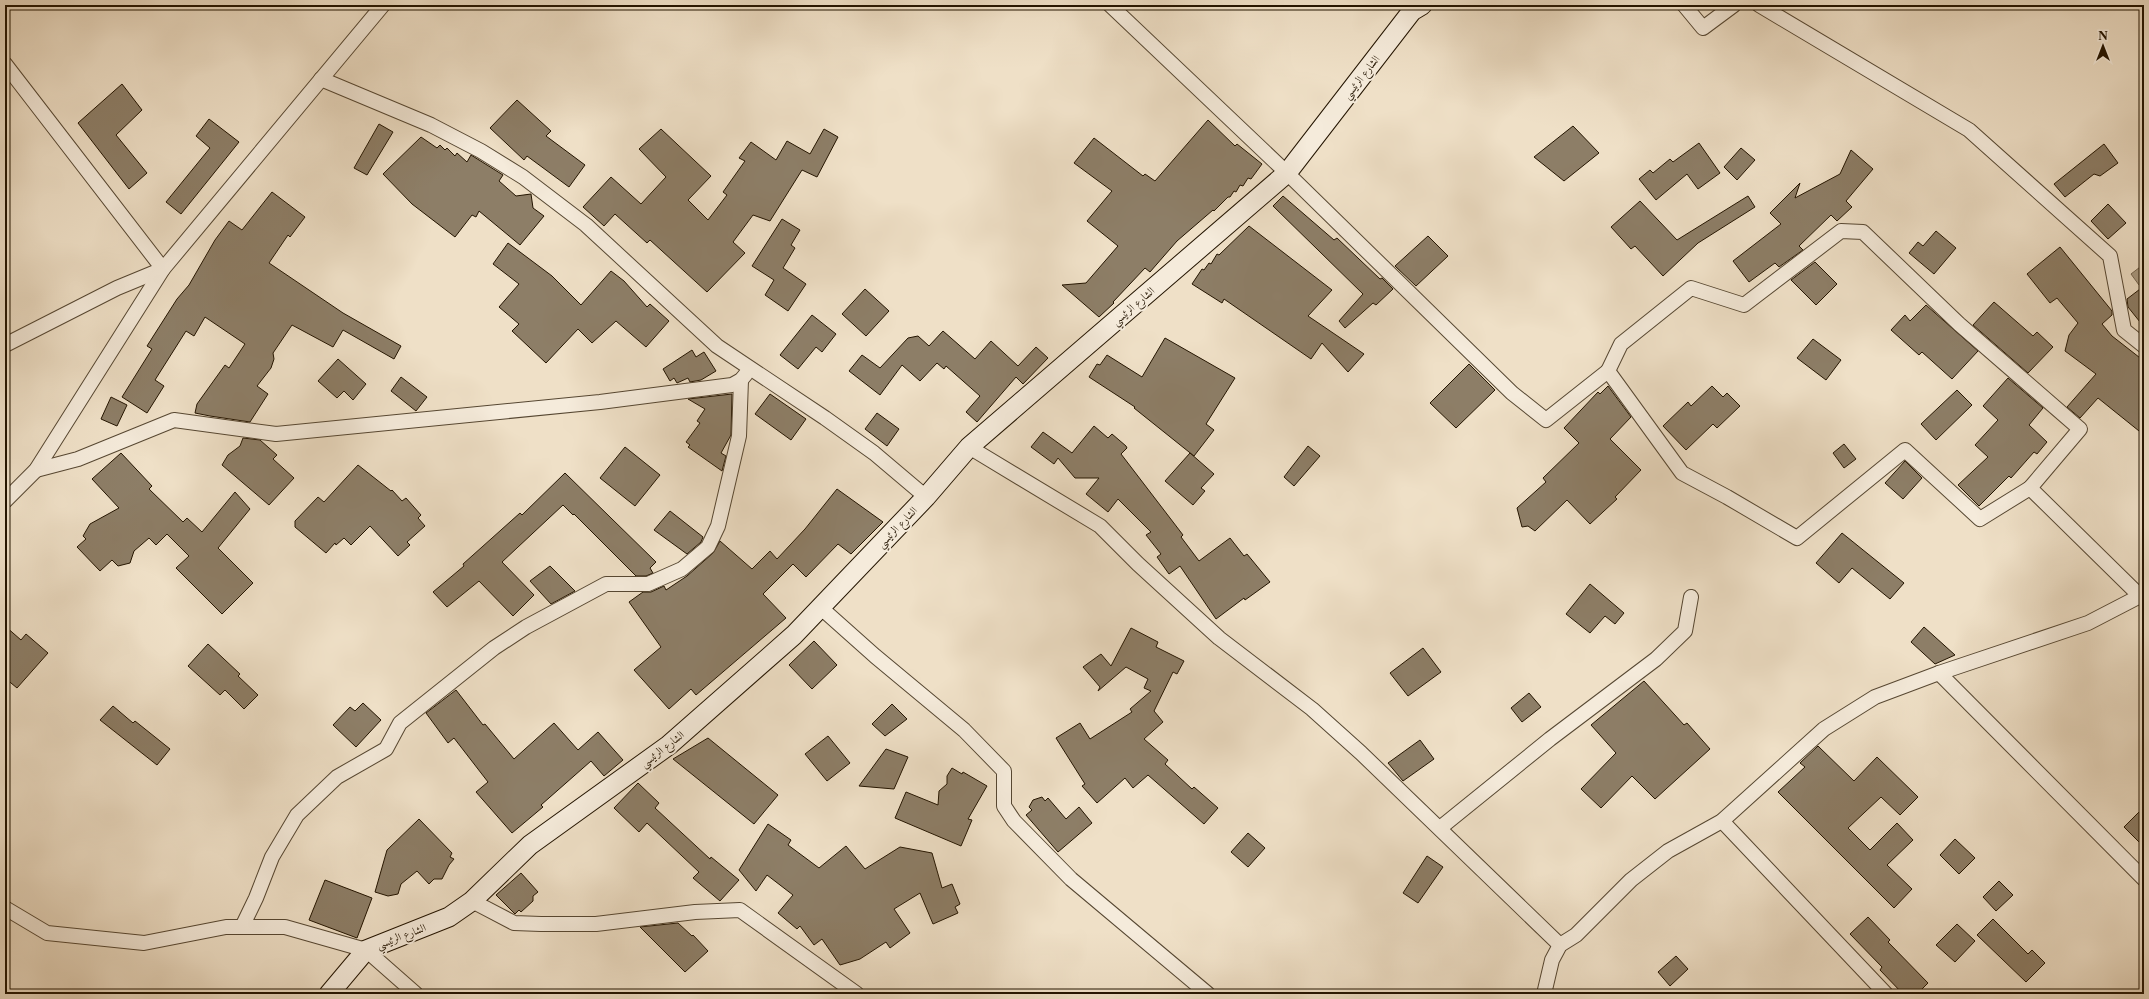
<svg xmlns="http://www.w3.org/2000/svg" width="2149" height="999" viewBox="0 0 2149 999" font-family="'Libre Caslon Text',Amiri,serif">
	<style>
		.water { fill: #aa9b83; stroke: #74654f }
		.building { fill: #8d7e67; stroke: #231400 }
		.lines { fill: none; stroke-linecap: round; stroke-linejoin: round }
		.street-casing { stroke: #564732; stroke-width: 16 }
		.secondary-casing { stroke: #231400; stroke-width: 21 }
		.street { stroke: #f5ebdb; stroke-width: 14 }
		.secondary { stroke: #f5ebdb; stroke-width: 19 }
		.labels { text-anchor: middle; stroke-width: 4; stroke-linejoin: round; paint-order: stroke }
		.street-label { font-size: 11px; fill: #231400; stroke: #f5ebdb }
	</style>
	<rect width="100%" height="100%" fill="#efe0c7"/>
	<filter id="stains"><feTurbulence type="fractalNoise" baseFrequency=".005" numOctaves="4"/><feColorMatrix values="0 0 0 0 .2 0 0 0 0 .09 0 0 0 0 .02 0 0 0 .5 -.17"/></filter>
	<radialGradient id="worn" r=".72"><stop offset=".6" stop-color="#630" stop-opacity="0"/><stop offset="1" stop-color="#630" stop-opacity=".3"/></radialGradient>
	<!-- water -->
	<path class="water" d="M2144,264V281L2139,285L2131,274Z"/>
	<!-- building -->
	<g class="building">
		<path d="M122,84L142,110L116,135L147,173L129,189L78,123Z"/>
		<path d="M517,100L551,131L546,136L585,165L569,187L527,156L524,160L490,128Z"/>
		<path d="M209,119L239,142L181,214L166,202L210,148L196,136Z"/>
		<path d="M1208,120L1235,146L1237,144L1262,164L1251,179L1248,178L1243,186L1240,185L1236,192L1234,191L1230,197H1228L1214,211L1213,210L1177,241L1150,272L1145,268L1113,302L1114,303L1099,317L1062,285L1086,283L1118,246L1087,221L1112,191L1074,163L1094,138L1143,176L1145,174L1155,181Z"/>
		<path d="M379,124L393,132L367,175L354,168Z"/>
		<path d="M1573,126L1599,153L1564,181L1534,157Z"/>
		<path d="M661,129L711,176L688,200L708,220L727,195L723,192L745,161L739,158L751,142L776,160L787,141L810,154L824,129L838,137L817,177L802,170L770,221L753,215L733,242L745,253L707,292L650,240L647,243L615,214L604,226L583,207L611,177L641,204L666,177L639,149Z"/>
		<path d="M421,137L437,148L440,145L445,150L447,148L455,156L457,153L467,162L471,155L503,175L499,181L516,196L531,194L533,208L544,216L520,245L479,211L476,217L472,215L455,237L412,204L383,174Z"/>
		<path d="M1699,143L1720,173L1698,189L1687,174L1656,200L1639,179L1650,170L1653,173L1670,159L1673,162Z"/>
		<path d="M2104,144L2118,163L2100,176L2094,174L2065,197L2054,184Z"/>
		<path d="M1741,148L1755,160L1737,180L1724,167Z"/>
		<path d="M1851,150L1873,169L1846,201L1852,207L1837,221L1831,215L1799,246L1803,250L1779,267L1775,263L1749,282L1733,261L1781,224L1770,213L1800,183L1795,198L1840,174Z"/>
		<path d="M272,192L305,217L290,237L288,235L269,263L343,313L401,346L394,359L343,330L333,347L292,325L273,353L274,359L271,368L257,386L268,394L250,422L210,416L195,413L197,404L225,365L229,368L245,344L205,317L194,336L186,331L155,380L164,386L147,413L122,397L152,349L147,346L177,299L189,285L215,240L229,221L242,230Z"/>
		<path d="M1283,196L1334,240L1337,238L1380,279L1382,278L1393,289L1376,305L1373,303L1345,328L1339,321L1363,294L1273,206Z"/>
		<path d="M1748,196L1755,207L1698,243L1663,276L1635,246L1631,249L1611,227L1640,201L1677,240Z"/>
		<path d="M2108,204L2126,223L2108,239L2091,221Z"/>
		<path d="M782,219L800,230L791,245L795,248L783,268L806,284L788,311L765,295L774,280L752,266Z"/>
		<path d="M1249,226L1332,290L1308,316L1364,354L1348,372L1322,343L1311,359L1224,299L1222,303L1192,284L1202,269L1204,270L1209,263L1211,264L1217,254L1219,255Z"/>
		<path d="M1936,231L1956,248L1934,274L1909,253L1918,242L1923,246Z"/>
		<path d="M1428,236L1448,256L1416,286L1395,266Z"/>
		<path d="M508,243L552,276L581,305L611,271L624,281L647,307L650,304L669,321L646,347L616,321L592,343L578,329L546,363L512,331L519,324L499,307L519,284L493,264Z"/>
		<path d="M2060,247L2112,311V315L2102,324L2112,336L2144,361V435L2098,398L2080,418L2067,407L2096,374L2065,351L2069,335L2078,323L2057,298L2050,303L2027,274Z"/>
		<path d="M1815,262L1837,284L1816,305L1791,280Z"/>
		<path d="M2144,286V327L2128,307L2127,299Z"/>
		<path d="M865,289L889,311L866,336L842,314Z"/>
		<path d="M1994,302L2033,336L2037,332L2053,347L2028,373L1973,325Z"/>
		<path d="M1926,305L1978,351L1952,379L1922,352L1919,355L1891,330L1905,315L1910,321Z"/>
		<path d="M812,315L836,334L822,352L816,347L798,369L780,355Z"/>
		<path d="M943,331L975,359L991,341L1018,366L1036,347L1048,358L1023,384L1016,377L977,422L966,412L980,396L946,366L944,369L937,363L920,381L902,365L880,395L849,371L862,355L880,368L908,338L918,336L929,346Z"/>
		<path d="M1165,338L1235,378L1206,424L1214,430L1194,456L1134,408L1135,407L1089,377L1097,364L1100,365L1107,355L1142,377Z"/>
		<path d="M1813,339L1841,360L1826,380L1797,358Z"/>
		<path d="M692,350L696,357L704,352L716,371L701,380L690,382L688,378L677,383L674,378L670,381L663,369Z"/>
		<path d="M338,359L366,384L353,400L344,391L337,398L318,381Z"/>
		<path d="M1469,364L1495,390L1456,428L1430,403Z"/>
		<path d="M401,377L427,397L416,411L391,391Z"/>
		<path d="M2008,378L2043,408L2029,425L2047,442L2037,454L2034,452L2011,478L2009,476L1979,506L1958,485L1988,457L1975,445L1998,420L1983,406Z"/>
		<path d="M1608,386L1631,417L1610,439L1641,470L1615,497L1617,499L1590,524L1567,500L1535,531L1528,526L1522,527L1517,508L1546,482L1543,478L1579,443L1564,428L1598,392L1600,394Z"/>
		<path d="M1712,386L1723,397L1727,393L1740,406L1717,428L1713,424L1686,450L1663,426L1688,402L1691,406Z"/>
		<path d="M1957,390L1972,405L1936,440L1921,424Z"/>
		<path d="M732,394L731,435L721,453L726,456L722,471L688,447L690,445L686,442L700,423L697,421L705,409L688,399Z"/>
		<path d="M770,394L806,419L791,440L755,414Z"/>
		<path d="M111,397L127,405L117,426L101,419Z"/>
		<path d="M877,413L899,429L887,446L865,429Z"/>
		<path d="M1094,426L1108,438L1112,434L1126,446L1127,448L1121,454L1183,535L1181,537L1199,561L1230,538L1244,556L1247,554L1270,582L1245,600L1244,598L1216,619L1180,566L1169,574L1157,557L1161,554L1146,535L1151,532L1118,499L1108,512L1086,494L1099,478H1075L1058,458L1054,464L1031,447L1043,432L1072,453Z"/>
		<path d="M243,438L260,440L277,455L273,459L294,478L269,505L222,465L228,455L240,446Z"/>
		<path d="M1844,444L1856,459L1844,468L1833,453Z"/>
		<path d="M1308,446L1320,456L1294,486L1284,477Z"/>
		<path d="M625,447L660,475L635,506L600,478Z"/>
		<path d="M121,453L152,486L149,489L183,522L187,518L202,532L235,492L250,509L218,548L253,583L222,614L176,568L189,556L167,534L156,545L149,538L134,551L130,563L118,566L112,560L100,571L77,547L86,539L83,536L90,524L119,508L92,479Z"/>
		<path d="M1190,453L1214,474L1201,488L1205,491L1193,505L1165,481Z"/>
		<path d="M1905,461L1922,478L1903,499L1885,483Z"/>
		<path d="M358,465L391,491L392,490L402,501L406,498L421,515L418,518L425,526L407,542L410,545L398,556L370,526L351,545L344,538L336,545L335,543L326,553L295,527V521L318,497L324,502Z"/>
		<path d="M565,473L656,562L650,568L653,573L646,576H636L574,514L573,515L563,505L502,562L534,595L513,616L479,581L447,607L433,592L464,566L463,564L520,513L522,515Z"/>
		<path d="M837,489L883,522L851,554L838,544L806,577L793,564L763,594L786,618L696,695L691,689L669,709L634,670L661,647L629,602L643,592H651L664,586L666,590L687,576L713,553L720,541L752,569L770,551L777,559L805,529Z"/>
		<path d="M670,511L703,537L701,542L687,554L654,530Z"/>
		<path d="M1842,533L1904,583L1890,599L1852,568L1839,583L1816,563Z"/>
		<path d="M550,566L575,591L551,604L530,581Z"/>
		<path d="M1590,584L1624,613L1615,624L1605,616L1590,633L1566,614Z"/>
		<path d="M5,626L21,640L26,634L48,653L17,688L5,678Z"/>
		<path d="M1924,627L1955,655L1935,664L1911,642Z"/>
		<path d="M1131,628L1158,642L1156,647L1184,661L1177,674L1173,672L1154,711L1163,722L1144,739L1168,760L1165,764L1192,789L1194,787L1218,808L1204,824L1148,775L1133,788L1125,778L1097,803L1082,786L1085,784L1056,738L1080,723L1090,739L1132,712L1130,709L1151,691L1144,688L1148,679L1126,667L1098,691L1100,687L1083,667L1101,654L1111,666Z"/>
		<path d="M814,641L837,665L812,689L789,665Z"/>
		<path d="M208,644L240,674L238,676L258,695L244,709L225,690L220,695L188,666Z"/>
		<path d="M1423,648L1441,672L1408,696L1390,673Z"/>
		<path d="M1644,681L1684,725L1687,723L1710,749L1655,799L1632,776L1601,808L1581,789L1616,753L1591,725Z"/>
		<path d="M456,690L483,725L485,724L514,759L554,723L578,750L598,732L623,760L604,776L591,761L541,805L543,807L512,833L476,792L488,782L454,738L448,743L426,713Z"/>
		<path d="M1529,693L1541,707L1522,722L1511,708Z"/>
		<path d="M363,703L381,720L356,747L333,725L350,707L355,711Z"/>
		<path d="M892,704L907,719L885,736L872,724Z"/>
		<path d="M113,706L133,723L135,721L170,749L157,765L100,720Z"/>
		<path d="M828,736L850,763L827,781L805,754Z"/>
		<path d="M708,738L778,795L754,824L673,759Z"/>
		<path d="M1420,740L1434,759L1403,781L1388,763Z"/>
		<path d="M1818,746L1854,781L1877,757L1918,797L1900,815L1881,797L1848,828L1870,850L1897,823L1913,840L1887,865L1912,889L1894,908L1778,792L1805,767L1800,763Z"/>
		<path d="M886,749L908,757L894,789L859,786Z"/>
		<path d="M952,768L962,774L963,772L987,786L968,819L972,820L961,846L895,818L906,792L938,805L939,791L947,784V776Z"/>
		<path d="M638,783L659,803L655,808L710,859L711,857L739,880L720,901L693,878L699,872L647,823L639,832L614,808Z"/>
		<path d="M1042,797L1045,801L1048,798L1066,819L1079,807L1092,823L1058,852L1026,815L1032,810L1029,807L1033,800Z"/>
		<path d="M2144,807V847L2124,827Z"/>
		<path d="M419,819L452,853L450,857L454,859L449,865L442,879H434L429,884L417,871L401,884L398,894L388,896L375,892L387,850Z"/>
		<path d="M768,824L791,840L788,845L819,868L846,846L865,869L900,847L932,853L942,888L952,884L960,904L955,907L958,913L933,924L920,893L894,909L910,933L890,948L886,942L860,959L840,965L822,939L814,945L800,926L797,929L778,913L793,895L767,875L756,891L739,870Z"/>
		<path d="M1248,833L1265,848L1248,867L1231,852Z"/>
		<path d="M1955,839L1975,858L1959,874L1940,855Z"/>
		<path d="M1427,856L1443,867L1418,903L1403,893Z"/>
		<path d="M521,873L538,892L533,896V901L521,912L519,910L515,914L496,895Z"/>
		<path d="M325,880L372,898L357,938L309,920Z"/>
		<path d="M1999,881L2013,895L1996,911L1983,897Z"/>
		<path d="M1868,917L1890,940L1888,942L1928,983L1917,994H1903L1880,970L1882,967L1850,934Z"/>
		<path d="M1993,919L2028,954L2032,950L2045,963L2026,982L1977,935Z"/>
		<path d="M678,923L692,936L693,935L708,951L685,972L640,927Z"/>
		<path d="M1957,924L1975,941L1955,962L1936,945Z"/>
		<path d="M1676,956L1688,969L1670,986L1658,972Z"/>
	</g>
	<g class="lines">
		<defs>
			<g id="street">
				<path d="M1110,5L1287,173L1512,393L1546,420L1608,371L1682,473L1727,497L1797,538L1905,450L1980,519L2030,488L2140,596"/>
				<path d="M1684,5L1703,28L1734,5"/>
				<path d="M1759,5L1969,130L2110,256L2124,330L2144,346"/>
				<path d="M5,64L163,269L117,288L5,345"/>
				<path d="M321,79L431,125L481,151L523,177L586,225L717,346L825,418L874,453L926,497"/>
				<path d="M1608,371L1621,344L1691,288L1744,305L1841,231L1863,232L1959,324L2080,429L2030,488"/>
				<path d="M969,447L1100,526L1138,564L1219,638L1312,709L1361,753L1560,945"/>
				<path d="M36,470L78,459L174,420L276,434L600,402L732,385L741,380L746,374"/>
				<path d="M5,501L36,470L163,269L383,5"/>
				<path d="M820,607L875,656L964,730L1004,771V806L1014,821L1071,879L1208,994"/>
				<path d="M1939,673L2144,879"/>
				<path d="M1722,821L1886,994"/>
				<path d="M1440,828L1550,739L1656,659L1685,631L1691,597"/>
				<path d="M472,901L514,923L541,924H596L695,912L740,910L857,994"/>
				<path d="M5,908L47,933L144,943L226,927H285L366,950L416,994"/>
				<path d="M242,927L256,898L272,857L297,815L337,777L386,749L400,723L494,648L526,627L606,584H648L682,569L708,547L718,526L739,436L741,380"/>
				<path d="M1544,994L1552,960L1560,945L1576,935L1631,880L1668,851L1722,821L1824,729L1875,697L1939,673L2088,623L2144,594"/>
			</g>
			<path id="secondary" d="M329,994L366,950L449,917L472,901L530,845L669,745L794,635L926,497L969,447L1287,173L1412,11L1422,5"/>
		</defs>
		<!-- street casing -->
		<use href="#street" class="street-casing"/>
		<!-- secondary casing -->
		<use href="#secondary" class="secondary-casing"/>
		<!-- street -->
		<use href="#street" class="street"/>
		<!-- secondary -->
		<use href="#secondary" class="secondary"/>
	</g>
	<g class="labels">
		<!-- street labels -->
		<g class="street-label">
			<text transform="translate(1361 77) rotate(-52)" y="4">الشارع الرئيسي</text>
			<text transform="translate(1133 306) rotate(-41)" y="4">الشارع الرئيسي</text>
			<text transform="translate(897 527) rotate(-46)" y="4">الشارع الرئيسي</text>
			<text transform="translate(662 749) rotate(-38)" y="4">الشارع الرئيسي</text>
			<text transform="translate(401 936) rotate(-21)" y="4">الشارع الرئيسي</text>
		</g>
	</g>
	<!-- margin -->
	<rect width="2149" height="999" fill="none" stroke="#efe0c7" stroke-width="20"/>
	<rect x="6" y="6" width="2137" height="987" fill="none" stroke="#231400" stroke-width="2"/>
	<rect x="10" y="10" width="2129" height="979" fill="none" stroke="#231400"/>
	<!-- north arrow -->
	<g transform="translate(2103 46)" stroke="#f5ebdb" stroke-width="3" paint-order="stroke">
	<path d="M0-3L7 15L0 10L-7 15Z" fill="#231400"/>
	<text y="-6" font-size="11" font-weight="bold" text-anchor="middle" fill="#231400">N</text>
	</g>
	<rect width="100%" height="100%" filter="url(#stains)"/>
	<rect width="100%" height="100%" fill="url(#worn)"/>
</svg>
